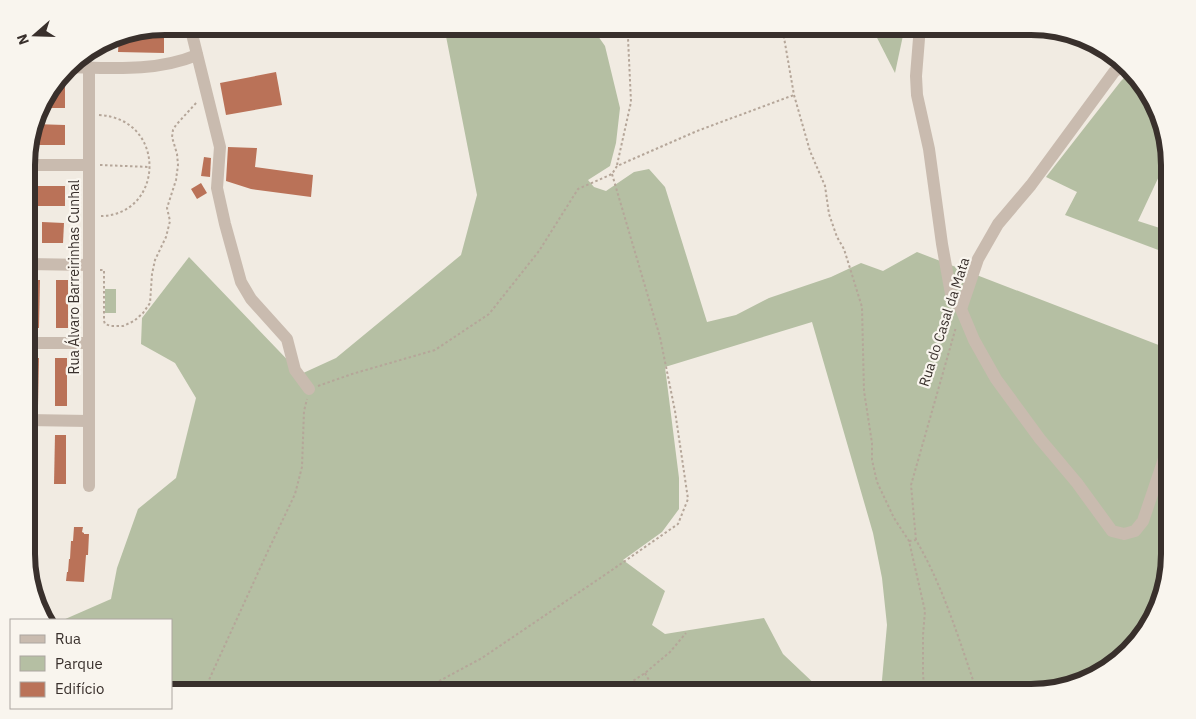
<svg xmlns="http://www.w3.org/2000/svg" width="1196" height="719" viewBox="0 0 1196 719" font-family="'IBM Plex Sans',sans-serif">
	<style>
		.green { fill: #b5bfa3 }
		.building { fill: #ba7258 }
		.lines { fill: none; stroke-linecap: round; stroke-linejoin: round }
		.path { stroke: #b5a699; stroke-width: 2; stroke-dasharray: 2.5 2.5; stroke-linecap: butt }
		.minor { stroke: #c9bbaf; stroke-width: 12 }
		.labels { text-anchor: middle; stroke-width: 4.5; stroke-linejoin: round; paint-order: stroke }
		.street-label { font-size: 14px; fill: #39302c; stroke: #f9f5ee }
		.rim { fill: none; stroke: #39302c; stroke-width: 6 }
	</style>
	<rect width="100%" height="100%" fill="#f1ebe2"/>
	<!-- green -->
	<g class="green">
		<path d="M444,26H591L605,46L620,108L616,143L610,166L588,180L594,187L606,191L634,172L649,169L665,187L707,322L736,315L769,298L831,277L861,263L883,271L917,252L1169,349V563L1151,624L1101,674L1040,692L878,693L882,680L887,625L882,578L873,533L812,322L665,367L679,478V509L662,532L623,560L665,591L652,625L665,634L764,618L783,654L821,690L828,693H171V620H63L111,599L117,568L138,509L176,478L196,398L175,363L141,344L142,318L189,257L301,374L336,358L461,255L477,195Z"/>
		<path d="M871,26H905L895,73Z"/>
		<path d="M1129,73L1151,95L1169,155V175L1161,172L1138,221L1169,231V254L1065,215L1077,192L1046,177L1121,81Z"/>
		<rect x="105" y="289" width="11" height="24"/>
	</g>
	<!-- building -->
	<g class="building">
		<path d="M147,32H164V53L118,52L119,35L131,33H147Z"/>
		<path d="M276,72L282,105L226,115L220,83Z"/>
		<path d="M53,87H65V108H39L41,103Z"/>
		<path d="M34,124L65,125V145H28Z"/>
		<path d="M228,147L257,148L255,167L313,175L311,197L251,189L226,181Z"/>
		<path d="M204,157L211,158L210,177L201,176Z"/>
		<path d="M201,183L207,193L197,199L191,189Z"/>
		<rect x="27" y="186" width="38" height="20"/>
		<path d="M42,222L64,223L63,243H42Z"/>
		<path d="M28,280H40L39,328H28Z"/>
		<rect x="56" y="280" width="12" height="48"/>
		<path d="M27,358H39L38,406H27Z"/>
		<rect x="55" y="358" width="12" height="48"/>
		<rect x="27" y="435" width="11" height="19"/>
		<path d="M55,435H66V484H54Z"/>
		<path d="M74,527H83L82,532L84,533V534H89L88,555H86L84,582L66,581L67,572H68L69,559H70L71,541H73Z"/>
	</g>
	<g class="lines">
		<!-- path -->
		<g class="path">
			<path d="M782,26L794,95L810,151L825,186L829,214L837,237L844,249L862,307L864,391L872,443V460L877,482L894,518L909,541L925,611L923,635V675L925,693"/>
			<path d="M99,115C168,119 164,215 101,216"/>
			<path d="M100,165L150,167"/>
			<path d="M617,165L631,102L628,38L626,26"/>
			<path d="M100,270H104V321L105,324L111,326H123L134,321L143,313L150,303L152,274L155,260L166,237L170,221L167,208L176,180L178,165L177,154L172,137L173,130L176,125L197,102"/>
			<path d="M318,386L352,374L435,350L489,314L539,251L578,189L612,174L617,166L697,131L794,95"/>
			<path d="M916,540L911,485L956,327"/>
			<path d="M909,541L916,540C943,586 960,642 977,692"/>
			<path d="M645,673L656,693"/>
			<path d="M621,689L645,673L670,652L686,633"/>
			<path d="M203,693L267,553L295,494L302,467L304,411L307,399"/>
			<path d="M417,693L482,658L612,570L678,524L688,499L675,411L660,337L612,174"/>
		</g>
		<!-- minor -->
		<g class="minor">
			<path d="M190,26L220,147L217,188L225,224L241,282L251,299L287,339L295,370L309,389"/>
			<path d="M920,26L916,76L917,95L929,149L942,244L951,294L961,309L974,340L996,379L1040,439L1077,483L1112,531L1124,534L1135,531L1143,521L1169,444"/>
			<path d="M68,67C111,68 156,72 197,55"/>
			<path d="M27,165H89"/>
			<path d="M27,264L89,265"/>
			<path d="M961,309L978,259L998,224L1031,185L1114,72L1122,66"/>
			<path d="M27,343H89"/>
			<path d="M27,420L89,421"/>
			<path d="M89,486V68"/>
		</g>
	</g>
	<g class="labels">
		<!-- street labels -->
		<g class="street-label">
			<text transform="translate(74 277) rotate(-90)" y="5">Rua Álvaro Barreirinhas Cunhal</text>
			<text transform="translate(944 322) rotate(-72)" y="5">Rua do Casal da Mata</text>
		</g>
	</g>
	<!-- crop -->
	<path d="M0 0H1196V719H0ZM165 35H1031A130 130 0 0 1 1161 165V554A130 130 0 0 1 1031 684H165A130 130 0 0 1 35 554V165A130 130 0 0 1 165 35Z" fill="#f9f5ee" fill-rule="evenodd"/>
	<path class="rim" d="M165 35H1031A130 130 0 0 1 1161 165V554A130 130 0 0 1 1031 684H165A130 130 0 0 1 35 554V165A130 130 0 0 1 165 35Z"/>
	<!-- legend -->
	<rect x="10" y="619" width="162" height="90" fill="#f9f5ee" stroke="#aca6a0"/>
	<rect x="20" y="635" width="25" height="8" fill="#c9bbaf" stroke="#aca6a0"/>
	<text x="55" y="644" font-size="15" fill="#39302c">Rua</text>
	<rect x="20" y="656" width="25" height="15" fill="#b5bfa3" stroke="#aca6a0"/>
	<text x="55" y="669" font-size="15" fill="#39302c">Parque</text>
	<rect x="20" y="682" width="25" height="15" fill="#ba7258" stroke="#aca6a0"/>
	<text x="55" y="694" font-size="15" fill="#39302c">Edifício</text>
	<!-- north arrow -->
	<g transform="translate(35 35) rotate(250)" stroke="#f9f5ee" stroke-width="4" paint-order="stroke">
	<path d="M0-4L9 19L0 12L-9 19Z" fill="#39302c"/>
	<text y="-8" font-size="14" font-weight="bold" text-anchor="middle" fill="#39302c">N</text>
	</g>
</svg>
